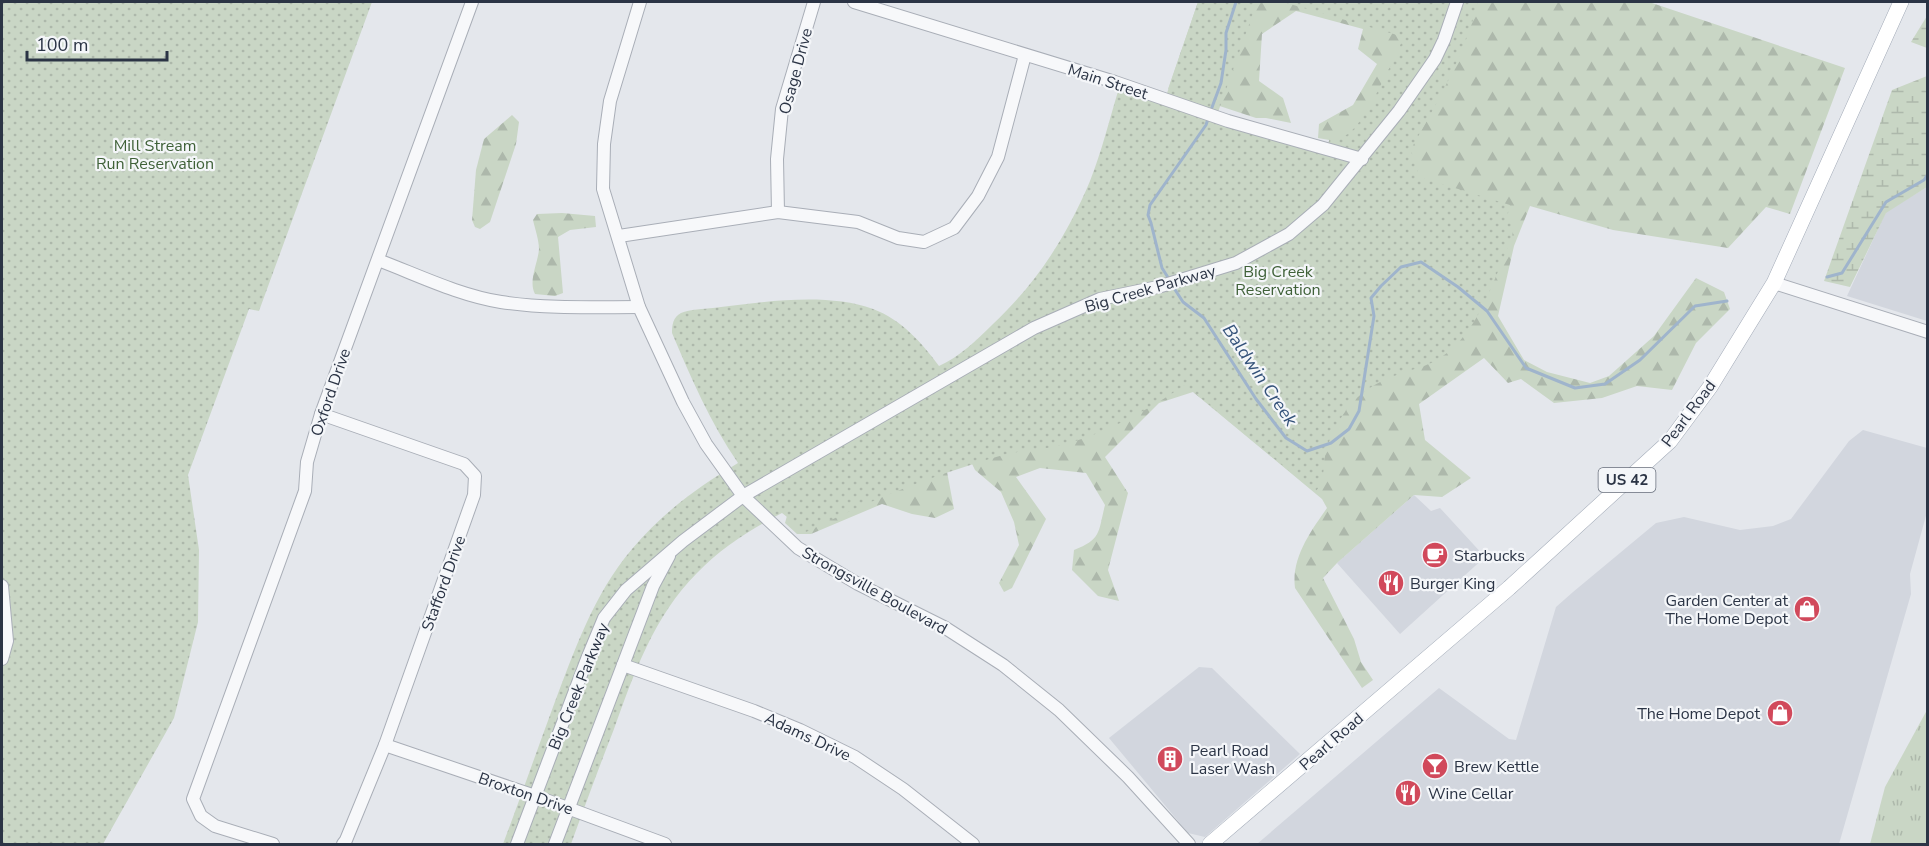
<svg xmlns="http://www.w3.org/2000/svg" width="1929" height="846" viewBox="0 0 1929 846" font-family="'Nunito Sans',sans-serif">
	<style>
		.built { fill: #d2d6de }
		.grass { fill: url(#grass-tufts) }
		.forest { fill: url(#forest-firs) }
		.wetland { fill: url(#wetland-marsh) }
		.park { fill: url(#park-dots) }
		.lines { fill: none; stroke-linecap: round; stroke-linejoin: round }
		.stream { stroke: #9fb4cc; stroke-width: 3 }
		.minor-casing { stroke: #a9aeb7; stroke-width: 14 }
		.major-casing { stroke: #a3abb8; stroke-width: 16 }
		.minor { stroke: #f7f8fa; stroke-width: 12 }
		.major { stroke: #fff; stroke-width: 15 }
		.labels { text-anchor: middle; stroke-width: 4.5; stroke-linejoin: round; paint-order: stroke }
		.shield { fill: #f4f6f9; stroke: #676e7b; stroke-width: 1.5 }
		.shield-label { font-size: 15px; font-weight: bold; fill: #2b3445 }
		.street-label { font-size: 16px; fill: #2b3445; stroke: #f4f6f9 }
		.park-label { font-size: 16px; fill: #3f6138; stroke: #f4f6f9 }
		.poi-label { font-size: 16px; fill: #2b3445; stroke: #f4f6f9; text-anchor: start }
		.water-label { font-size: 18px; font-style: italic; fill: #34527a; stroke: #f4f6f9 }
	</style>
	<defs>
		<pattern id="grass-tufts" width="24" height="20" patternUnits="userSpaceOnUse" patternTransform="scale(1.5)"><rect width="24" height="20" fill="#c9d6c5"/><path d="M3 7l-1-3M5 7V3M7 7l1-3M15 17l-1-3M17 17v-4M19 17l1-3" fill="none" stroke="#adb8ab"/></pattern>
		<pattern id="forest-firs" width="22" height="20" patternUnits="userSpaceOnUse" patternTransform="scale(1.5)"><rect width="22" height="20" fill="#c9d6c5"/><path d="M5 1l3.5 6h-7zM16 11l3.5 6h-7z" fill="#adb8ab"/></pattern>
		<pattern id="wetland-marsh" width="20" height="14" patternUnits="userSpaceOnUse" patternTransform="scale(1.5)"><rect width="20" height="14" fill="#c9d6c5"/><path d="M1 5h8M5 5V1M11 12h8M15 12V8" fill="none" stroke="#adb8ab"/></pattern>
		<pattern id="park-dots" width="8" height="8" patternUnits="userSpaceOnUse" patternTransform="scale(1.5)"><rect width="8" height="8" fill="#c9d6c5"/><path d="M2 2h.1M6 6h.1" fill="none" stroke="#adb8ab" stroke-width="1.8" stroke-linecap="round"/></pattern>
	</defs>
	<rect width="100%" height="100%" fill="#e4e7ec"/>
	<!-- built -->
	<g class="built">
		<path d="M1927,187V321L1847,296L1886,212Z"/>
		<path d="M1863,430L1927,448V512L1910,574L1911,594L1839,844H1257L1439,688L1509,739L1516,740L1556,607L1573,592L1656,523L1684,517L1740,530L1773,526L1791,519L1849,441Z"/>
		<path d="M1414,495L1431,511L1440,508L1485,557L1400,634L1337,563Z"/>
		<path d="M1199,667L1212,668L1300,754L1205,837L1188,833L1109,738Z"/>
	</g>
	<!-- grass -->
	<path class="grass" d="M1927,710V844H1870L1885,787Z"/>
	<!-- forest -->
	<g class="forest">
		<path d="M1198,2H1436L1355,133L1340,142L1318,138L1319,124L1353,105L1377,64L1358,49L1363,29L1296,11L1262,34L1259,81L1283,98L1291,123L1266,118H1256L1168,89Z"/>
		<path d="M1469,2H1649L1845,68L1790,214L1766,207L1728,248L1613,230L1530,206L1514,246L1498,316L1524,360L1547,372L1590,383L1609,376L1654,336L1696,278L1724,292L1730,309L1696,343L1672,390L1637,386L1602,398L1554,403L1521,379L1508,383L1484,358L1419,404L1425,440L1471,478L1442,497L1414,495L1337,563L1323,578L1354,639L1361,662L1373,680L1362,688L1295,588C1291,558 1311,531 1327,508L1322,499L1193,392L1159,403L1105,457L1128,493L1108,570L1119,601L1098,596L1072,570L1074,550C1102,539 1098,532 1105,505L1086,473L1040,468L1016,477L1046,519L1012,588L1004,592L999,583L1019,545L1014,522L1001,492L975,470L955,429L1210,293Z"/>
		<path d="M512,115L519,122L516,144L490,222L480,229L475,227L472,220L476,170L484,139Z"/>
		<path d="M562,213L595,216L596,227L570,230L558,237L563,293L555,296L535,294C528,281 538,263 539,249C539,240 535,229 533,220L537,214Z"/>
		<path d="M945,461L954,509L935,518L912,514L882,504L811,534H797L785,523L790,505Z"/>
	</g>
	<!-- wetland -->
	<g class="wetland">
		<path d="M1927,16V48L1911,42Z"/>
		<path d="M1927,76V187L1886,213L1850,287L1824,281L1892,90Z"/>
	</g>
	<!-- park -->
	<g class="park">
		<path d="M2,2H372L259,311L249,309L188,475L199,550L198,622L174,718L103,844H2Z"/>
		<path d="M1198,2H1257L1217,115L1327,148L1330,137C1337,137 1342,138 1348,134C1366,122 1394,58 1404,37L1283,2H1478C1465,54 1438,102 1411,149L1413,158L1420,164L1416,176L1510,205L1507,217C1519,227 1510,242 1505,254C1488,296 1470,349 1424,366C1397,375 1372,381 1352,403C1339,418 1329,437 1325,456C1323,467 1325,482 1316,491L1311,489L1185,385C1146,411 1107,433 1062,445C1042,450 1022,450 1003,455C934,475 870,500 806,532L782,513C751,529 722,547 697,573C654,616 634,673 614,729C599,767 585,806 571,844H503C520,799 536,753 553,707C574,652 593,595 632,549C662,513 698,487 738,463C710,422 691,378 672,333C672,325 673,317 681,313C690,309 704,309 713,308C762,302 826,292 873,309C902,320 921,342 939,366C959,357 977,340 993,324C1036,284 1067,236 1090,181C1102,151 1110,117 1120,85L1165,99Z"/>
	</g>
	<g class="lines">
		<!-- stream -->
		<g class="stream">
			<path d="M1211,110L1221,83L1226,50V33L1236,2"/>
			<path d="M1827,277L1842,273L1886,202L1924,180L1928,174"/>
			<path d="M1169,279L1162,268L1151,223L1148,215L1150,205L1206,125L1209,116"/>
			<path d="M1172,285L1183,302L1204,318L1256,399L1286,438L1307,451L1331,443L1349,429L1359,411L1374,316L1371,298L1381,286L1401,267L1421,262L1458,287L1487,311L1526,368L1575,388L1605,384L1640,360L1695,306L1727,301"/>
		</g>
		<defs>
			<g id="minor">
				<path d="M640,2L610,101L604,144L603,189L639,307L683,402L706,444L743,496L798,548L858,584L944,627L1003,665L1059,710L1128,777L1189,844"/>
				<path d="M854,2L1115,82L1228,121L1362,159"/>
				<path d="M778,212L777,159L782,109L814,2"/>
				<path d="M619,236L778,212L858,222L898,238L924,242L954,228L978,196L998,157L1025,55"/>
				<path d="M378,260C418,275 458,295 501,302C547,309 593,307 639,307"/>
				<path d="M1774,283L1928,332"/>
				<path d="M321,414L464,464L475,476L474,495L385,745L346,840L343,844"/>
				<path d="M2,586L7,641L2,659"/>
				<path d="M623,665L754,711L800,730L855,757L903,789L973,844"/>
				<path d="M385,745L535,796L665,844"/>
				<path d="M273,844L215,826L201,816L193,799L305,491L307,462L321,414L472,2"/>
				<path d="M517,844L587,659L604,618L626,590L683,541L743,496L1034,328L1100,299L1158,287L1236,263L1289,234L1323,205L1399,111L1435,59L1444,40L1457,2"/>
				<path d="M555,844L653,586L669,556"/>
			</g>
			<path id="major" d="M1210,844L1509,588L1670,441L1710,387L1774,283L1901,2"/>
		</defs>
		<!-- minor casing -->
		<use href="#minor" class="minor-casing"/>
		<!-- major casing -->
		<use href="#major" class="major-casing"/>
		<!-- minor -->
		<use href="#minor" class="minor"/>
		<!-- major -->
		<use href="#major" class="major"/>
	</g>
	<!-- icons -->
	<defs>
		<symbol id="cafe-disc" viewBox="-11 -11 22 22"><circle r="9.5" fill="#d1495b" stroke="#f4f6f9"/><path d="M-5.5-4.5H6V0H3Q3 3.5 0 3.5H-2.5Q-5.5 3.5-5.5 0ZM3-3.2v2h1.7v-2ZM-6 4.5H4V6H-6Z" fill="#fff"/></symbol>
		<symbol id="restaurant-disc" viewBox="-11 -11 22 22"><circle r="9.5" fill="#d1495b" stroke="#f4f6f9"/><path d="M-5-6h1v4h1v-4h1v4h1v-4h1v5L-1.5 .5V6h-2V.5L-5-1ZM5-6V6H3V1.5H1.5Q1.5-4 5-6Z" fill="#fff"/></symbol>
		<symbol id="shop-disc" viewBox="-11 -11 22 22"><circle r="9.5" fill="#d1495b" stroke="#f4f6f9"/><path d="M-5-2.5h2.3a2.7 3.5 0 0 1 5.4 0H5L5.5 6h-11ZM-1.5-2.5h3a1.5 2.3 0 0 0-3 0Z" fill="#fff"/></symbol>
		<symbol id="building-disc" viewBox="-11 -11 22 22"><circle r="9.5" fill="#d1495b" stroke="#f4f6f9"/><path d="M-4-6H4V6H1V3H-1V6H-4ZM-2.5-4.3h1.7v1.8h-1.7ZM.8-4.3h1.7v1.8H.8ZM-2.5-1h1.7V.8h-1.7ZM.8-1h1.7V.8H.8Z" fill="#fff"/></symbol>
		<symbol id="bar-disc" viewBox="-11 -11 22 22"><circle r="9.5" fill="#d1495b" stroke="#f4f6f9"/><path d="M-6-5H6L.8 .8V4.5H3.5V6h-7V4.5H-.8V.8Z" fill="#fff"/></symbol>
	</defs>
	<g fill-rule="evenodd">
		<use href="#cafe-disc" x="1420" y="540" width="30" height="30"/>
		<use href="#restaurant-disc" x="1376" y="568" width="30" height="30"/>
		<use href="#shop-disc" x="1792" y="594" width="30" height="30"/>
		<use href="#shop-disc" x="1765" y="698" width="30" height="30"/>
		<use href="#building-disc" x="1155" y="744" width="30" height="30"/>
		<use href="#bar-disc" x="1420" y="751" width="30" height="30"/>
		<use href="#restaurant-disc" x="1393" y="778" width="30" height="30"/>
	</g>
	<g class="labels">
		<!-- shield labels -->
		<rect class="shield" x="1598.5" y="468" width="57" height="24" rx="4.5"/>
		<g class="shield-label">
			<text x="1627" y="485">US 42</text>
		</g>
		<!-- street labels -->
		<g class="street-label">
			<text transform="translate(795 71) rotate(-75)" y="6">Osage Drive</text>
			<text transform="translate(1108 81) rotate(18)" y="6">Main Street</text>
			<text transform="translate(1150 288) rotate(-16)" y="6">Big Creek Parkway</text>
			<text transform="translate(330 392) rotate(-71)" y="6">Oxford Drive</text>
			<text transform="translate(1688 413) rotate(-53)" y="6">Pearl Road</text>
			<text transform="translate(443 583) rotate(-70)" y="6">Stafford Drive</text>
			<text transform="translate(875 590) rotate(29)" y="6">Strongsville Boulevard</text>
			<text transform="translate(578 686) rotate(-68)" y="6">Big Creek Parkway</text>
			<text transform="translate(808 736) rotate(25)" y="6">Adams Drive</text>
			<text transform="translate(1331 741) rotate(-41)" y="6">Pearl Road</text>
			<text transform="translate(526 793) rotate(19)" y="6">Broxton Drive</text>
		</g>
		<!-- park labels -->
		<g class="park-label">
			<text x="155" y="151">Mill Stream<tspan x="155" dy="18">Run Reservation</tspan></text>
			<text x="1278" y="277">Big Creek<tspan x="1278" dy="18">Reservation</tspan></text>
		</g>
		<!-- poi labels -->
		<g class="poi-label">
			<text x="1454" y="561">Starbucks</text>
			<text x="1410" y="589">Burger King</text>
			<text x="1788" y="606" text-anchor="end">Garden Center at<tspan x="1788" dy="18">The Home Depot</tspan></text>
			<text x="1760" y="719" text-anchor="end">The Home Depot</text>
			<text x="1190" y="756">Pearl Road<tspan x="1190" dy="18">Laser Wash</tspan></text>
			<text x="1454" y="772">Brew Kettle</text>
			<text x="1428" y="799">Wine Cellar</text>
		</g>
		<!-- water labels -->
		<g class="water-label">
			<text transform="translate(1260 375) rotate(56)" y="6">Baldwin Creek</text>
		</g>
	</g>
	<!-- border -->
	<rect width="1929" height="846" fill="none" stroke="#2b3445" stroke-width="6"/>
	<!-- scale -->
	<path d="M27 51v9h140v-9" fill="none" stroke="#2b3445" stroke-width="3"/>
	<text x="36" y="51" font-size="18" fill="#2b3445" stroke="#f4f6f9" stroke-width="4.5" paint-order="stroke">100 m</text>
</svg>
